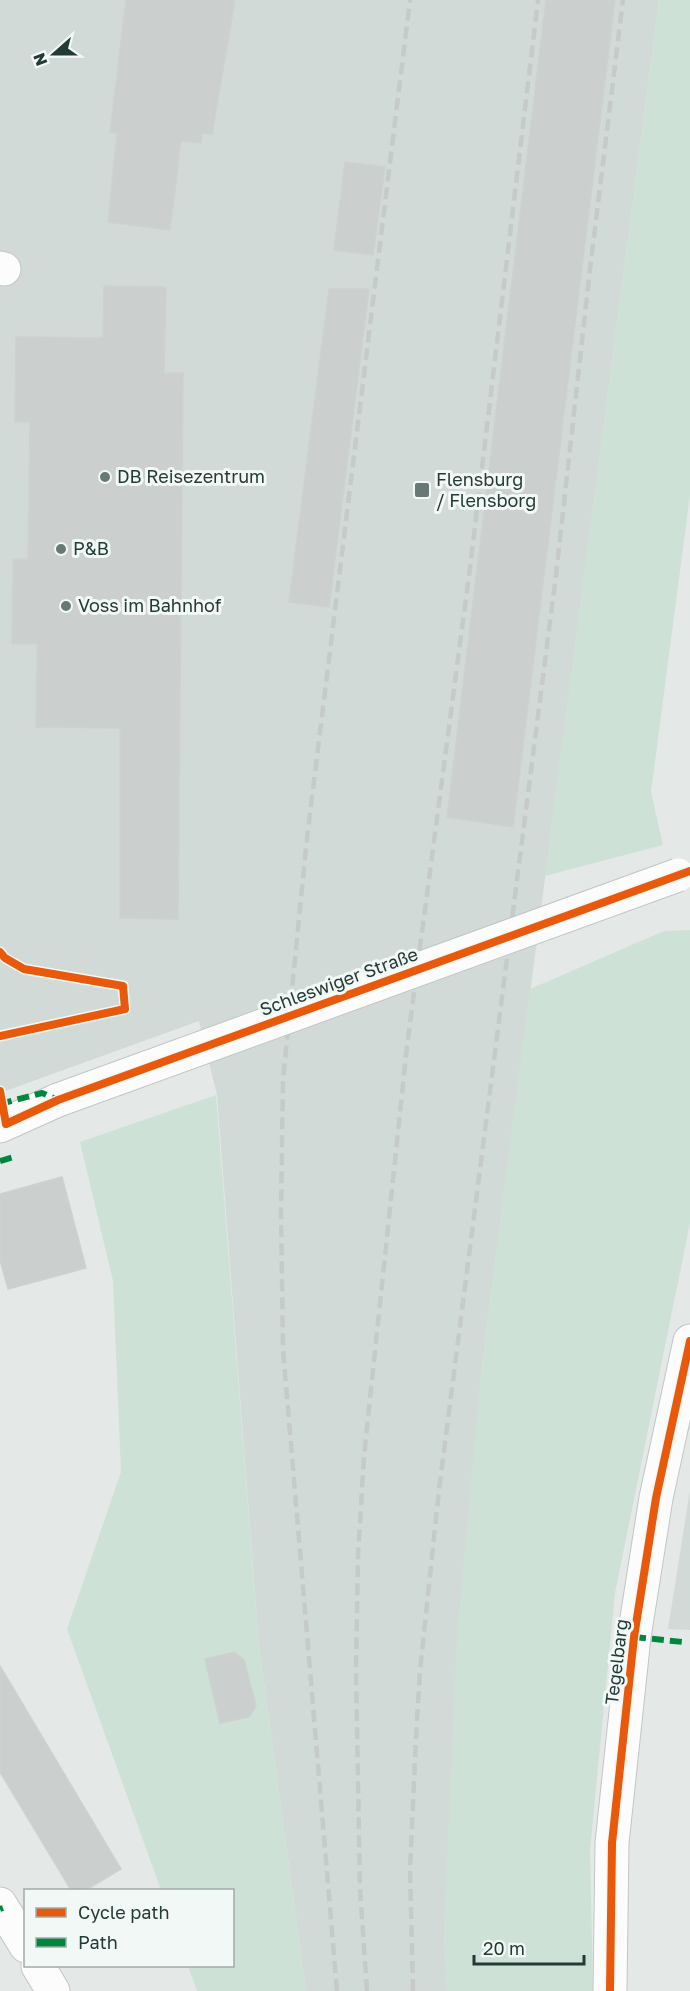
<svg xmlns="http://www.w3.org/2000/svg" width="690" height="1991" viewBox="0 0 690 1991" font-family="'Golos Text',sans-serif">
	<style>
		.built { fill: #d2dad7 }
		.green { fill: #cee1d6 }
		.building { fill: #cbd0ce; stroke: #ccd2d0; stroke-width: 1.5 }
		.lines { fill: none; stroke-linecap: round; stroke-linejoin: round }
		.street-casing { stroke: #c1c6c4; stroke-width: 35 }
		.secondary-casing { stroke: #c0c6c4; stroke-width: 35 }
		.street { stroke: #fbfcfb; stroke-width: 33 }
		.secondary { stroke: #fbfcfb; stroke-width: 33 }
		.rail { stroke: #c6cac9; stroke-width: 4.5; stroke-dasharray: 12 6; stroke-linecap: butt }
		.secondary-bridge-casing { stroke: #c0c6c4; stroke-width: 35; stroke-linecap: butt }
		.secondary-bridge { stroke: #fbfcfb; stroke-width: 33 }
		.quiet { stroke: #00873e; stroke-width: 6; stroke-dasharray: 12 6; stroke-linecap: butt }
		.cycleway-casing { stroke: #f2f8f6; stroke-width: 11 }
		.cycleway { stroke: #e8590c; stroke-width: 8 }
		.poi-dot { fill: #677875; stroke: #f2f8f6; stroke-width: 2 }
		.labels { text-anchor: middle; stroke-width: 6; stroke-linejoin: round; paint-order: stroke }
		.poi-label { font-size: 18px; fill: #233b37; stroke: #f2f8f6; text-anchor: start }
		.street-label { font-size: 18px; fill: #233b37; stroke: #f2f8f6 }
	</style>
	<rect width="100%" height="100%" fill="#e4e9e7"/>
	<!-- built -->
	<g class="built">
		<path d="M0,0H659L482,1364L444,1930L447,1991H306L259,1646L217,1095L199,1021L0,1093Z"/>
		<path d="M690,1490V1630L668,1629Z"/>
	</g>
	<!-- green -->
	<g class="green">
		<path d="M659,0H690V495L651,792L663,845L545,876Z"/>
		<path d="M690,930V1223L615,1593L590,1850L593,1991H447L444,1930L457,1638L482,1363L530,989L664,931Z"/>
		<path d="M216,1095L259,1646L306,1991H197L188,1966H232V1890H161L67,1629L121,1472L113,1281L80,1142Z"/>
	</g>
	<!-- building -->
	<g class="building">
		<path d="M126,0H235L212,134L202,133L201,143L181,141L170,230L108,222L117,133L110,132Z"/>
		<path d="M546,0H615L513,827L447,817Z"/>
		<path d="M345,162L385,167L373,255L334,250Z"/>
		<path d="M104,286L166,287L164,373H183L178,919L120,918V728L36,727L37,644H12L13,559H28L30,422H15L16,337L103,338Z"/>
		<path d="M329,289H369L329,607L289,602Z"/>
		<path d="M62,1177L86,1268L8,1289L0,1260V1194Z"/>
		<path d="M234,1652L244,1660L256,1706L249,1717L220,1723L205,1659Z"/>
		<path d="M0,1666L121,1869L86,1890H71L0,1772Z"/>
	</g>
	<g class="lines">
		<defs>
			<g id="street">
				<path d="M0,268L4,269"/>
				<path d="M0,1904L26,1946"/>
				<path d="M38,1966L53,1991"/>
				<path d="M610,1991L612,1843L634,1637L656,1498L690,1341"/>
			</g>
			<path id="secondary" d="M0,1126L58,1100"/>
		</defs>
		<!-- street casing -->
		<use href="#street" class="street-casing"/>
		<!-- secondary casing -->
		<use href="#secondary" class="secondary-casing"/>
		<!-- street -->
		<use href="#street" class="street"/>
		<!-- secondary -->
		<use href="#secondary" class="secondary"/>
		<!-- rail -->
		<g class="rail">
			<path d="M337,1991L283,1349L281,1213L283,1080L307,838L410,0"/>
			<path d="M367,1991L360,1889L356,1671L358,1556L364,1456L407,1046L470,568L538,0"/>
			<path d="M413,1991L410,1869L416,1737L420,1671L439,1490L556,575L590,269L623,0"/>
		</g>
		<defs>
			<path id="secondary-bridge" d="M58,1100L678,875"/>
		</defs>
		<!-- secondary-bridge casing -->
		<use href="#secondary-bridge" class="secondary-bridge-casing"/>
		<!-- secondary-bridge -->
		<use href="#secondary-bridge" class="secondary-bridge"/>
		<!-- quiet -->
		<g class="quiet">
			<path d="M0,1104L42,1093L58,1100"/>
			<path d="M0,1161L14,1157"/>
			<path d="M634,1637L683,1642"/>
			<path d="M0,1909L3,1908"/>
		</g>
		<defs>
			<g id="cycleway">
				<path d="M0,952L5,958L24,969L123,986L125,1009L0,1036"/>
				<path d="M0,1091L6,1124L58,1100L690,871"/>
				<path d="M610,1991L612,1843L634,1637L656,1498L690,1341"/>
			</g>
		</defs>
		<!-- cycleway casing -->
		<use href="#cycleway" class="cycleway-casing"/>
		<!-- cycleway -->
		<use href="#cycleway" class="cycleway"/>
	</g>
	<!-- markers -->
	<g class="poi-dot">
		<circle cx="105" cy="477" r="6"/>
		<rect x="414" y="482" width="16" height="16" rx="3"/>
		<circle cx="61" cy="549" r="6"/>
		<circle cx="66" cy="606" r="6"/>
	</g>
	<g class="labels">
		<!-- poi labels -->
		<g class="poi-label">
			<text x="117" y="483">DB Reisezentrum</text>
			<text x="436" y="486">Flensburg<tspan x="436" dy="21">/ Flensborg</tspan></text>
			<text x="73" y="555">P&amp;B</text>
			<text x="78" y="612">Voss im Bahnhof</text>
		</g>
		<!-- street labels -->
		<g class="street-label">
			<text transform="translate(339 982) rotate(-20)" y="6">Schleswiger Straße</text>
			<text transform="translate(617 1662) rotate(-83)" y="6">Tegelbarg</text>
		</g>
	</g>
	<!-- legend -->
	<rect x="24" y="1889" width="210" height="78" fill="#f2f8f6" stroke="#9facaa" stroke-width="1.5"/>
	<rect x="36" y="1908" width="30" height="9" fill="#e8590c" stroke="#9facaa" stroke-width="1.5"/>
	<text x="78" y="1919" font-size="18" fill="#233b37">Cycle path</text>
	<rect x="36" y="1938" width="30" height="9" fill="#00873e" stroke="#9facaa" stroke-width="1.5"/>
	<text x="78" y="1949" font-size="18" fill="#233b37">Path</text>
	<!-- north arrow -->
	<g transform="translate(54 54) rotate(249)" stroke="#f2f8f6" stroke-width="4.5" paint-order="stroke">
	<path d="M0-4.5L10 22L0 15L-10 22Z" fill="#233b37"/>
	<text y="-9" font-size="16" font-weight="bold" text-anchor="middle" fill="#233b37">N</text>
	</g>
	<!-- scale -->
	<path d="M474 1955v9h110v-9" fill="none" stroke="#233b37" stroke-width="3"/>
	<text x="483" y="1955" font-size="18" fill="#233b37" stroke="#f2f8f6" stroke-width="4.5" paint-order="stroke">20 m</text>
</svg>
